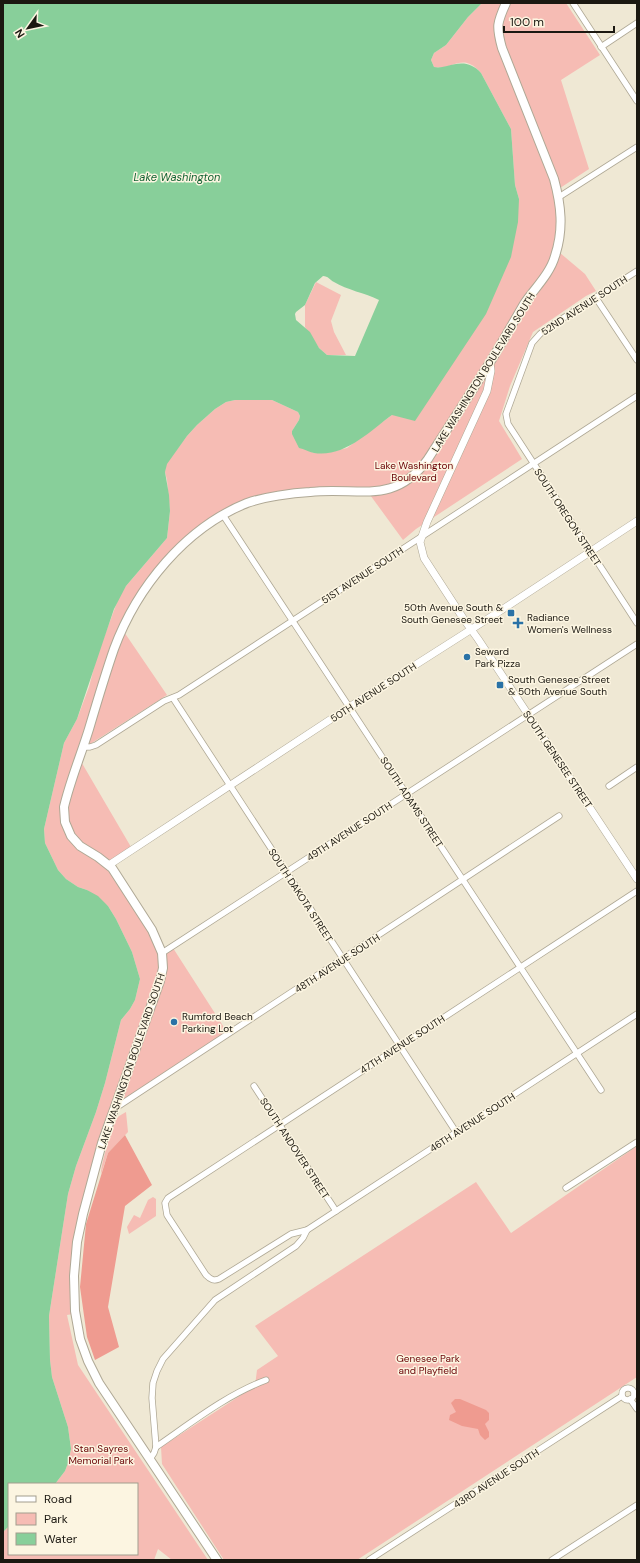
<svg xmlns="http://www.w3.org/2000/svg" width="640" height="1563" viewBox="0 0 640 1563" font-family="'DM Sans',sans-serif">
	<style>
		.green { fill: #f6bcb4 }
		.forest { fill: #ef9b90 }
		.water { fill: #88cf9a; fill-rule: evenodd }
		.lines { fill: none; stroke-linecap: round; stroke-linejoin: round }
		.minor-casing { stroke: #afa895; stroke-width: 7 }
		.tertiary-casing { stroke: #afa895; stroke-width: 8 }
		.secondary-casing { stroke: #afa895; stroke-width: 10 }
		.minor { stroke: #fff; stroke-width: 5.5 }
		.tertiary { stroke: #fff; stroke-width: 7 }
		.secondary { stroke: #fff; stroke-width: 8 }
		.poi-dot { fill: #2a72a6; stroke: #fcf5e1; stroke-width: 1.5 }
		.labels { text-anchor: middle; stroke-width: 3; stroke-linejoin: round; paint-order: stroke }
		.street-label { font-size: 10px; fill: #1b1811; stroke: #fcf5e1 }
		.park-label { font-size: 10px; fill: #690104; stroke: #fcf5e1 }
		.poi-label { font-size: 10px; fill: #1b1811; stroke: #fcf5e1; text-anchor: start }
		.water-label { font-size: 11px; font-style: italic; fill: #126232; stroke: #fcf5e1 }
	</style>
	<rect width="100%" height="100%" fill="#efe8d4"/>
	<!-- green -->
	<g class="green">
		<path d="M482,3H566L600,55L561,80L589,169L554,192C558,210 557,229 553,247L585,274L596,291L586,296L533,332L510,386L499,421L522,459L416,529L403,540L365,488L250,499L198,527L170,552L132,603L120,626L167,695L76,753L131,847L110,871L156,943L158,957L173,948L227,1032L109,1111L77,1228L73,1314L67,1315L78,1365L208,1560H172L158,1549L154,1560H3V1532L9,1526V1554H137V1484H55L65,1471L68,1463L71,1449L68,1427L52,1377L50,1360L49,1316L63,1226L68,1194L76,1166L96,1112L105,1083L121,1020L130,1009L135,1000L140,979L132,952L116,919L108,906L87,890L78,887L66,879L58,870L45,843L44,829L64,743L77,719L89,687L97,656L119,597L126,586L167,538L170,511L167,480L165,472L166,464L187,436L197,425L215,409L226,402L235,400H272L298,412L300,416L299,420L292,431L308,450L314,453H326L347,448L392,415L519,199L515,185L511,129L481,73C462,51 453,71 434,67L431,60L434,53L446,45L468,17Z"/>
		<path d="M316,282L341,295L331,321L334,332L346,355H327L319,348L305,327V305Z"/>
		<path d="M126,1112L128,1132L108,1153L101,1174C100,1168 113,1122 118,1117C120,1115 123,1114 126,1112Z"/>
		<path d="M637,1146V1377L357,1560H224L162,1464L161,1447L255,1386L257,1370L278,1356L255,1326L476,1182L511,1233Z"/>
		<path d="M153,1197L156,1199V1216L129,1234L127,1227L134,1215L140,1218L148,1200Z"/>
	</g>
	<!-- forest -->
	<g class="forest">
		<path d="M125,1135L152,1185L125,1206L108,1307L119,1347L95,1360L87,1337L80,1287L86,1224L108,1153Z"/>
		<path d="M455,1399H460L486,1410L489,1413V1420L485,1424L489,1432V1437L485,1440L480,1435L478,1429L462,1426L449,1420L450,1415L456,1412L451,1403Z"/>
	</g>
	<!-- water -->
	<path class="water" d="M3,3H482L468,17L446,45L434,53L431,60L434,67C439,68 442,67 447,66C461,62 471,62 481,73L511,129L515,185L519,199L518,222L511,257L486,314L415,421L392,415C370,431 344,458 314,453C309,452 304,449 299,448L292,434V431L299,420L300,416L298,412L272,400H235L226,402L215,409L197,425L187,436L167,464L165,472L169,495L170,511L167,538L126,586L114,609L77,719L64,743L44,829L45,843L58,870L66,879L78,887L87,890L98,896L108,906L116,919L132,952L140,979L135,1000L130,1009L121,1020L105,1083L96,1112L76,1166L68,1194L63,1226L49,1316L50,1360L52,1377L68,1427L71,1449L68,1463L65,1471L55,1484H9V1526L3,1532ZM323,276C328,276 330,280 334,282C347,290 365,293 379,300L355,356L327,355L319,348L310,332L296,320L295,314L296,312L305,305L315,283Z"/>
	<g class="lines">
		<defs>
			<g id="minor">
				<path d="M573,3L637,101"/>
				<path d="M601,47L637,23"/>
				<path d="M559,197L637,147"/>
				<path d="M637,271L546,329L540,334L532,343L506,414L508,424L637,623"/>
				<path d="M596,298L637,360"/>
				<path d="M223,515L601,1090"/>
				<path d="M173,698L456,1132"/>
				<path d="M84,747H90L96,745L164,701L179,695L637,396"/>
				<path d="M609,786L637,767"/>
				<path d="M637,891L168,1198L165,1203L167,1215L206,1275C211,1280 214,1281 219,1279L291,1234L307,1230L637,1014"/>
				<path d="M162,953L637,644"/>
				<path d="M254,1086L336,1211"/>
				<path d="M114,1109L559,816"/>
				<path d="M566,1188L637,1142"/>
				<circle cx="628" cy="1394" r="6"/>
				<path d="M630,1399L637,1409"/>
				<path d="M156,1447C191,1423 226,1395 266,1380"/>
				<path d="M150,1459L154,1453L156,1447L152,1398L153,1383L157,1371L163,1359L215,1300L296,1246L303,1238L307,1230"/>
				<path d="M369,1560L622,1396"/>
				<path d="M552,1560L637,1505"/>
			</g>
			<g id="tertiary">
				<path d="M490,362L491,371L487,391L427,522L420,542L424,558L465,621L478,639L637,879"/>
				<path d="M109,865L354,704L500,611L637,521"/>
			</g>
			<path id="secondary" d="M217,1560L99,1383L88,1361L80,1339L75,1311L74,1276L77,1242L83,1214L102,1143L160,981L163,968L162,953L152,930L112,868L98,857L80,846L71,836L65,822L64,807C70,781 81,755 89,729C97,702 105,675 114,649C137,587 185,528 247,503C264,497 292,493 310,492C358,486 393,507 428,459C449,426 471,393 492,359C503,341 513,323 524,304C534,289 550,274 555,256C564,229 561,205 554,179L502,48C496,26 497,23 506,3"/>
		</defs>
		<!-- minor casing -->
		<use href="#minor" class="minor-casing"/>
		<!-- tertiary casing -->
		<use href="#tertiary" class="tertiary-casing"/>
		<!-- secondary casing -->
		<use href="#secondary" class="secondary-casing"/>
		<!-- minor -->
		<use href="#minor" class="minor"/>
		<!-- tertiary -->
		<use href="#tertiary" class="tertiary"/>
		<!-- secondary -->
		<use href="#secondary" class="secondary"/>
	</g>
	<!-- markers -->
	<g class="poi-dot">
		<rect x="507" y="609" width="8" height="8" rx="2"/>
		<path d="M516 617h4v4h4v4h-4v4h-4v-4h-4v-4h4z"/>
		<circle cx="467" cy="657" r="4"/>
		<rect x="496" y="681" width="8" height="8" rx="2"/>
		<circle cx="174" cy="1022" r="4"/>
	</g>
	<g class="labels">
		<!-- street labels -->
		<g class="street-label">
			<text transform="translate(584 305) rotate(-33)" y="4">52ND AVENUE SOUTH</text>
			<text transform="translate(483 372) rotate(-58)" y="4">LAKE WASHINGTON BOULEVARD SOUTH</text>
			<text transform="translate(568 517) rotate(57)" y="4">SOUTH OREGON STREET</text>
			<text transform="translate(362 575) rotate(-33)" y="4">51ST AVENUE SOUTH</text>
			<text transform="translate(373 692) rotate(-33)" y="4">50TH AVENUE SOUTH</text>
			<text transform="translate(558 759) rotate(56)" y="4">SOUTH GENESEE STREET</text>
			<text transform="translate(412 802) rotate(57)" y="4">SOUTH ADAMS STREET</text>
			<text transform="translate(349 831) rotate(-33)" y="4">49TH AVENUE SOUTH</text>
			<text transform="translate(301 895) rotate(57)" y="4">SOUTH DAKOTA STREET</text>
			<text transform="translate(337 963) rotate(-33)" y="4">48TH AVENUE SOUTH</text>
			<text transform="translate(402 1044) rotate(-33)" y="4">47TH AVENUE SOUTH</text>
			<text transform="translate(131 1061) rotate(-71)" y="4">LAKE WASHINGTON BOULEVARD SOUTH</text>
			<text transform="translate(472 1122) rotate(-33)" y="4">46TH AVENUE SOUTH</text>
			<text transform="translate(295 1148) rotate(57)" y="4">SOUTH ANDOVER STREET</text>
			<text transform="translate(496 1478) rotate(-33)" y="4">43RD AVENUE SOUTH</text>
		</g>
		<!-- park labels -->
		<g class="park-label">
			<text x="414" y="469">Lake Washington<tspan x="414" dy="12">Boulevard</tspan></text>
			<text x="428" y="1362">Genesee Park<tspan x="428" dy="12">and Playfield</tspan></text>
			<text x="101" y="1452">Stan Sayres<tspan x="101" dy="12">Memorial Park</tspan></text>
		</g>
		<!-- poi labels -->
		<g class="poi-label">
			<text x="503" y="611" text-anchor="end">50th Avenue South &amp;<tspan x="503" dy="12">South Genesee Street</tspan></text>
			<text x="527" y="621">Radiance<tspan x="527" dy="12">Women's Wellness</tspan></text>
			<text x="475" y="655">Seward<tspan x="475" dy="12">Park Pizza</tspan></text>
			<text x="508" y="683">South Genesee Street<tspan x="508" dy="12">&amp; 50th Avenue South</tspan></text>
			<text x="182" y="1020">Rumford Beach<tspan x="182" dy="12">Parking Lot</tspan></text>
		</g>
		<!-- water labels -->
		<g class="water-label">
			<text x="177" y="181">Lake Washington</text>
		</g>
	</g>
	<!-- border -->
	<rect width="640" height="1563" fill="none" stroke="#1b1811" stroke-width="8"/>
	<!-- legend -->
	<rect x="8" y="1483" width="130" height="72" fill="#fcf5e1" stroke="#a29d8e"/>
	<rect x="16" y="1496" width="20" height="6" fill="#ffffff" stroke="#a29d8e"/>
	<text x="44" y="1503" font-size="12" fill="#1b1811">Road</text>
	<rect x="16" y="1513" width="20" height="12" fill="#f6bcb4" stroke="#a29d8e"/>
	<text x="44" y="1523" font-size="12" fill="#1b1811">Park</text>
	<rect x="16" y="1533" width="20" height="12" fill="#88cf9a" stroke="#a29d8e"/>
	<text x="44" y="1543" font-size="12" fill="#1b1811">Water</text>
	<!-- north arrow -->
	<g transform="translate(28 28) rotate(237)" stroke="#fcf5e1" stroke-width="3" paint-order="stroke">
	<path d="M0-3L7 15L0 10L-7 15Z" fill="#1b1811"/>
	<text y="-6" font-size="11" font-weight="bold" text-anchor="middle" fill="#1b1811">N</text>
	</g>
	<!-- scale -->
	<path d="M504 26v6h110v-6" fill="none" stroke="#1b1811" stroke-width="2"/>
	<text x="510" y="26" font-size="12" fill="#1b1811" stroke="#fcf5e1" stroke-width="3" paint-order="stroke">100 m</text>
</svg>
